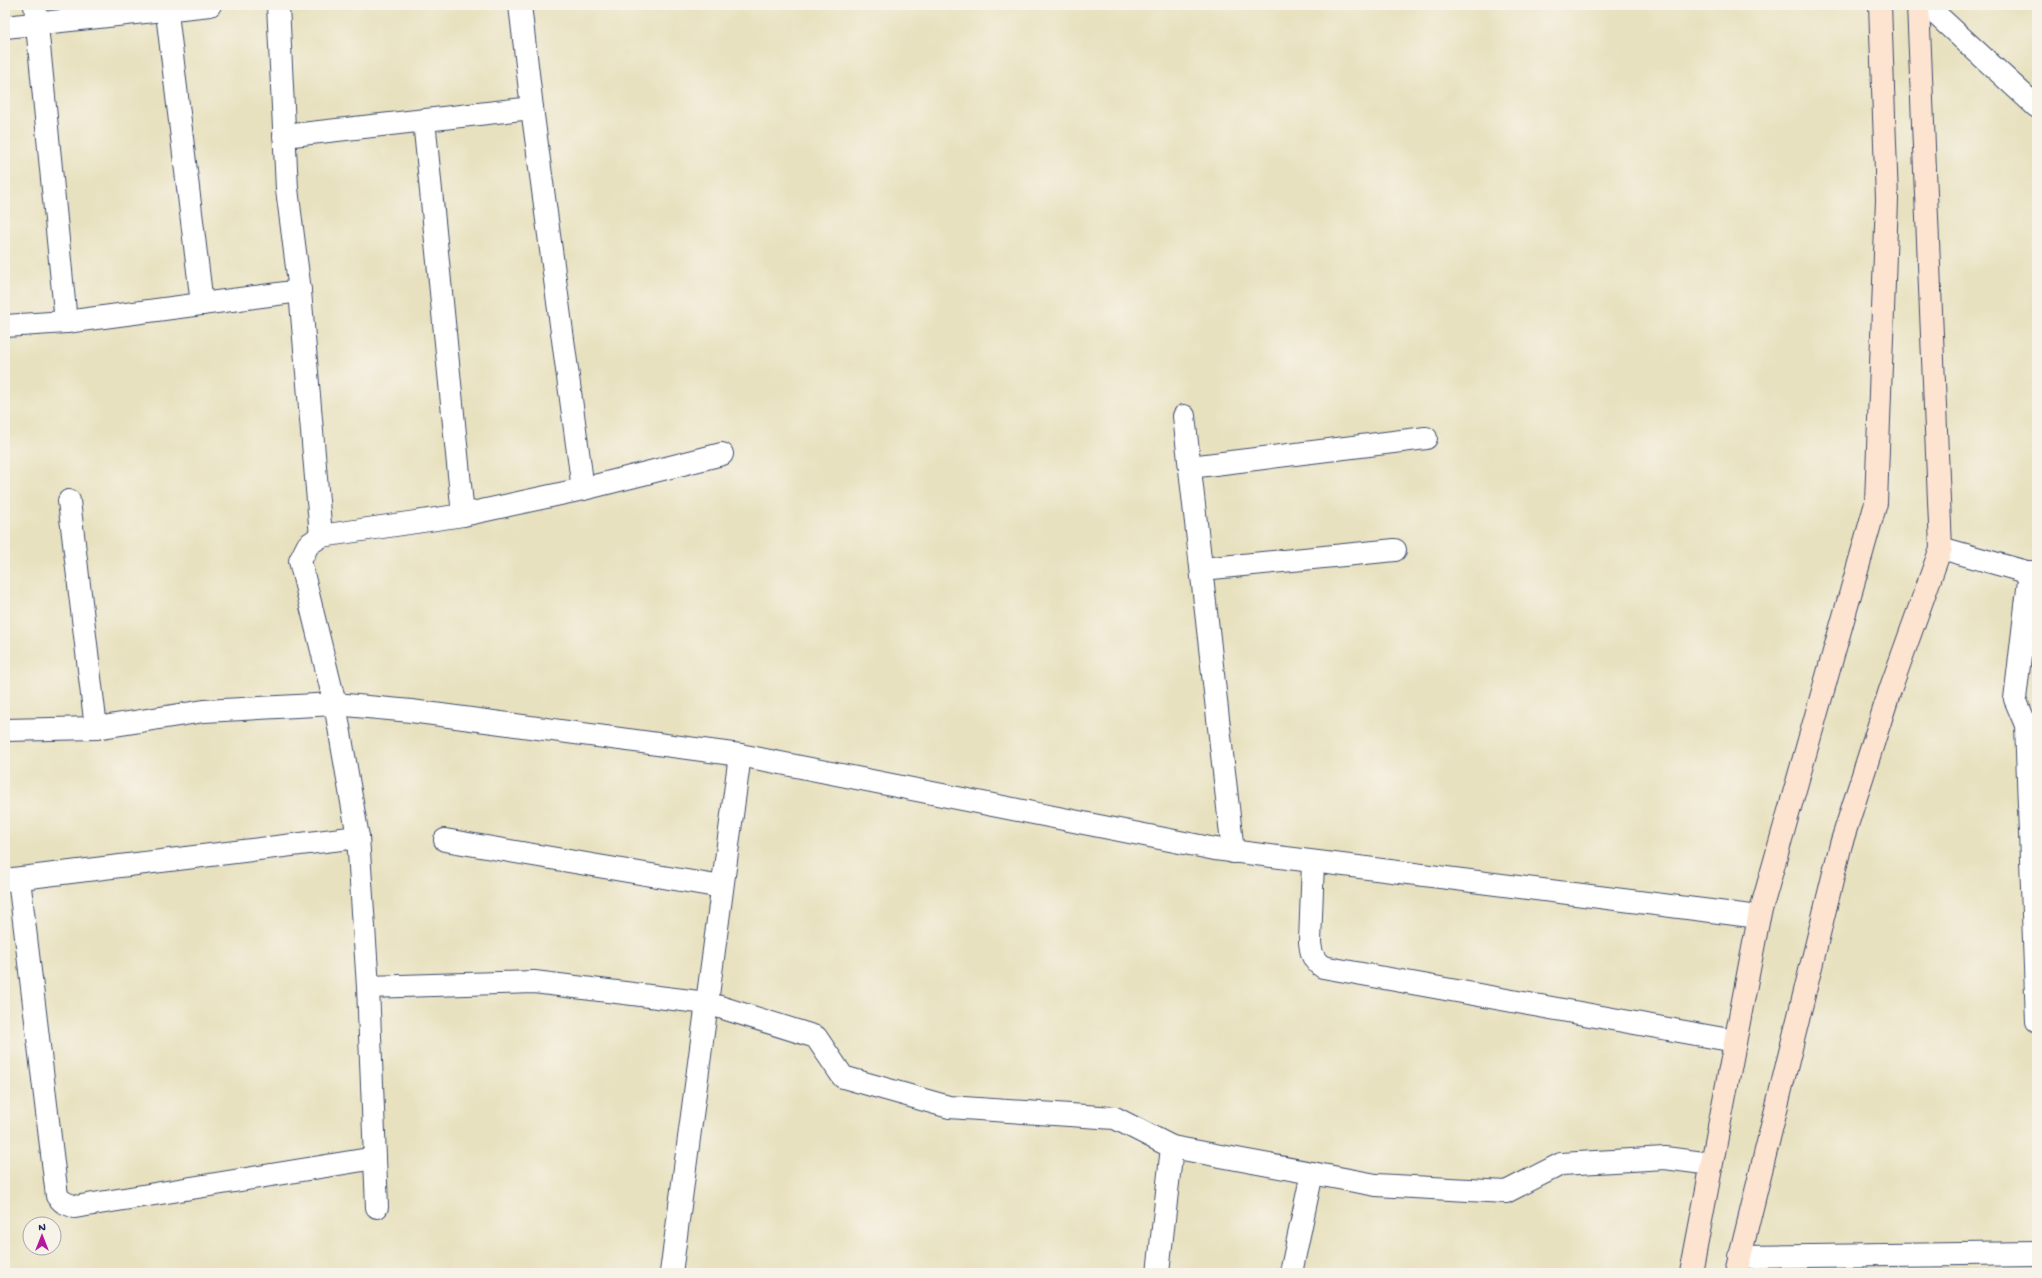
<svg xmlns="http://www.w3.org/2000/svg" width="2042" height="1278" viewBox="0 0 2042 1278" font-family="'Gochi Hand',sans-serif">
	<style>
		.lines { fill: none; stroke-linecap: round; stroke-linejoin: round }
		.street-casing { stroke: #3a4a6d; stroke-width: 24 }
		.secondary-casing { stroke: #3a4a6d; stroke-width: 24 }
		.street { stroke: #fff; stroke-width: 22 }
		.secondary { stroke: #fde4d1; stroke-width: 22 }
	</style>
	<rect width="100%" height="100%" fill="#f7f3e8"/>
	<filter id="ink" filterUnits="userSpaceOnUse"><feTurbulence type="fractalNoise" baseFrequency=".025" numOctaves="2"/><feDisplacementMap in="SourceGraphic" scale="8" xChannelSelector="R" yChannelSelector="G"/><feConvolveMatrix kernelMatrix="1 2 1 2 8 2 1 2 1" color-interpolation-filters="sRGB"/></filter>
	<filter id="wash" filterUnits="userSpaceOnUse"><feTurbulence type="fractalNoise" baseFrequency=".012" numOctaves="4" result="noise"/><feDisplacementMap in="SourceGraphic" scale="16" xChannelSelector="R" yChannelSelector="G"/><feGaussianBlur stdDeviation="0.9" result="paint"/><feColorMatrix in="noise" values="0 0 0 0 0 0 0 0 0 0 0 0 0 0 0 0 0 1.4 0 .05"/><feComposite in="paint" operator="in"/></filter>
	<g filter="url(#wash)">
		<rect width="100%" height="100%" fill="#e8e1bf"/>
	</g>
	<g filter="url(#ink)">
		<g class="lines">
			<defs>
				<g id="street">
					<path d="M35,5L66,322L300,291"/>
					<path d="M166,5L202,304"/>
					<path d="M278,5L287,189L300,291L321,536L463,515L583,489L722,454"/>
					<path d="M520,5L532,108L583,489"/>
					<path d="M1926,5L2037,107"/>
					<path d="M5,27L210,5"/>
					<path d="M424,120L463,515"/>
					<path d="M284,136L532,108"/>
					<path d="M5,326L66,322"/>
					<path d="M1184,416L1233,852"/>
					<path d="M1190,467L1426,438"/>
					<path d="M69,501L96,728"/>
					<path d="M1941,548L2037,575"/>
					<path d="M1202,569L1395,550"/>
					<path d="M2030,572L2015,699L2026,725L2037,724"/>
					<path d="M2026,725L2037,1021"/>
					<path d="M5,730L96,728L204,711L335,704L411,711L740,755L1215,849L1759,917"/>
					<path d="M358,837L368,987L534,982L707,1003L816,1037L843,1077L949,1107L1115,1118L1172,1147L1376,1185L1506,1192L1561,1164L1665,1158L1711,1164"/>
					<path d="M445,840L722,887"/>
					<path d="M1313,862L1310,942C1311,953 1313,961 1323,967L1735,1041"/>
					<path d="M19,879L57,1196L63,1202L75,1207L375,1158"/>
					<path d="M5,880L358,837L335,704L300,561L308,545L321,536"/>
					<path d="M368,987L377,1207"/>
					<path d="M1739,1257L2037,1253"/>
					<path d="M671,1273L740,755"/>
					<path d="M1158,1273L1172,1147"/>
					<path d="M1291,1273L1312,1173"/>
				</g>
				<g id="secondary">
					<path d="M1691,1273L1759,917L1876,503L1887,199L1880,5"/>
					<path d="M1736,1273L1841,844L1891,687L1941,548L1918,5"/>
				</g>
			</defs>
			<!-- street casing -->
			<use href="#street" class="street-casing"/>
			<!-- secondary casing -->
			<use href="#secondary" class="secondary-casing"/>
			<!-- street -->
			<use href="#street" class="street"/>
			<!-- secondary -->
			<use href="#secondary" class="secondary"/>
		</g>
	</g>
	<!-- margin -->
	<rect width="2042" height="1278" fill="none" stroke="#f7f3e8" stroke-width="20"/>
	<!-- north arrow -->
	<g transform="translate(42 1236)"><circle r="19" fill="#f7f3e8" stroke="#9fa5b1"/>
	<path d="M0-3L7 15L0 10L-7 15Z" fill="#b5179e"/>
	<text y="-6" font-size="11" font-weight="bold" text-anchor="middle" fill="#1b2f5e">N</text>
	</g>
</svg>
